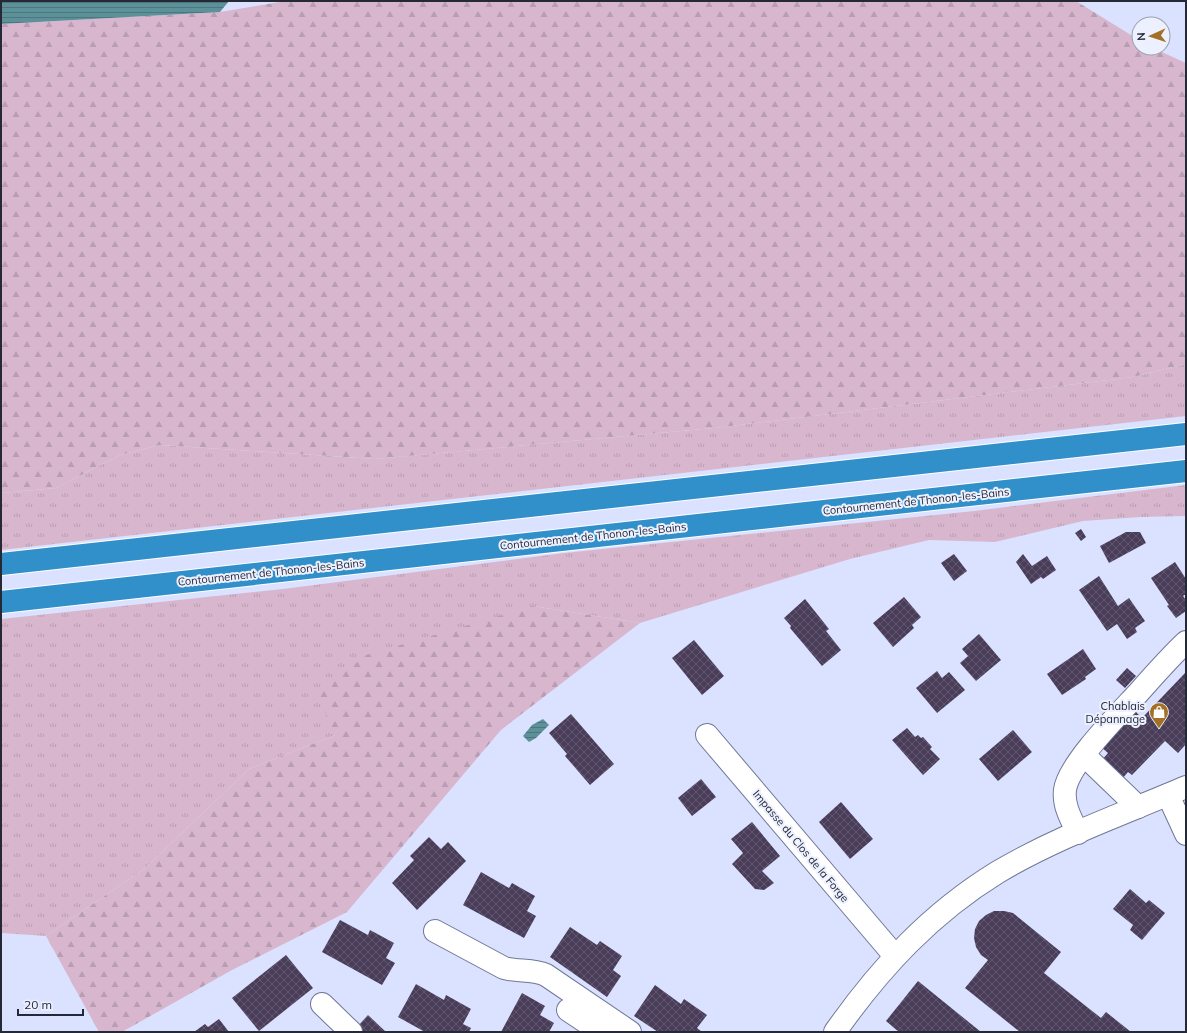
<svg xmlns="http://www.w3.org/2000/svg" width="1187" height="1033" viewBox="0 0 1187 1033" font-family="Mulish,sans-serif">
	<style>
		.grass { fill: url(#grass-tufts) }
		.forest { fill: url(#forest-firs) }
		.water { fill: url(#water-rules) }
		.building { fill: url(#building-cross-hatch) }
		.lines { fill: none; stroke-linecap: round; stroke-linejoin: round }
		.minor-casing { stroke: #6f7797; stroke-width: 24 }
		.highway-casing { stroke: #fff; stroke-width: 24 }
		.minor { stroke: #fff; stroke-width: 22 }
		.highway { stroke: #3190ca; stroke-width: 22 }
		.labels { text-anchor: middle; stroke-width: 4; stroke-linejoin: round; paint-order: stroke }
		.street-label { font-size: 11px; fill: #252936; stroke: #ecf0ff }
		.poi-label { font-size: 11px; fill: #252936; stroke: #ecf0ff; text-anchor: end }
	</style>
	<defs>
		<pattern id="grass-tufts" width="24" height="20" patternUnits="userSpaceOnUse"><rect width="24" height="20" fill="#d8b7ce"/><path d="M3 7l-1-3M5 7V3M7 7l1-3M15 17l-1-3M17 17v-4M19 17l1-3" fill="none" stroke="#b99db2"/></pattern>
		<pattern id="forest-firs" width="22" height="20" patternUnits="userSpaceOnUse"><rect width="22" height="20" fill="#d8b7ce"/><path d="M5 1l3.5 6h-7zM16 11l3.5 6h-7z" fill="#b99db2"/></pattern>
		<pattern id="water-rules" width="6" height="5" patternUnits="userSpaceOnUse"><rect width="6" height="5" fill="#5d9199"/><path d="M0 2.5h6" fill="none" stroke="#4d767e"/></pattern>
		<pattern id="building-cross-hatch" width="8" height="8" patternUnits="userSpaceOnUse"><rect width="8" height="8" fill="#4a3d5a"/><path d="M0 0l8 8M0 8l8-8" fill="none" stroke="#61576f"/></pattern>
	</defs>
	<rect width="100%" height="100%" fill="#dae2ff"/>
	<!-- grass -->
	<g class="grass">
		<path d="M1186,364V416L1,550V493L56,488L120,455L160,445L375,459L714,428L1133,377Z"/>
		<path d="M1186,485V516L1141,517L1083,521L995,542L929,540L850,559L640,623L533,606L335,735L249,769L144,869L46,936L1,933V619L283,589L564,553L974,511Z"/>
	</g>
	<!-- forest -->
	<g class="forest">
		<path d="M286,1H1076L1139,40V48H1153L1186,63V364L1133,377L714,428L375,459L160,445L120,455L56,488L1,493V24L220,12Z"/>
		<path d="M533,606L640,623L501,730L347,912L232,970L122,1032H99L46,936L144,869L249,769L335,735L317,695L366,655Z"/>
	</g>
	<!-- water -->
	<g class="water">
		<path d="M1,1H229L220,12L1,24Z"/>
		<path d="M543,719L549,725L536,738L529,742L523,736L532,725Z"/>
	</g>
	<!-- building -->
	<g class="building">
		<path d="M1081,529L1086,537L1081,541L1075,533Z"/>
		<path d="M1126,532H1140L1146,543L1109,563L1100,546Z"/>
		<path d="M954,554L967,571L954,581L941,563Z"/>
		<path d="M1023,554L1032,566L1047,556L1056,570L1043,579L1041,577L1031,584L1016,562Z"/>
		<path d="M1175,562L1186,579V594L1183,596L1186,600V611L1176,618L1167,606L1169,605L1151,578Z"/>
		<path d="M1099,576L1118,606L1129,598L1145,621L1135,628L1137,632L1127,639L1117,624L1107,631L1079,590Z"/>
		<path d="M904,597L921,617L912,625L914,628L893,647L873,623Z"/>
		<path d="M805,599L829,629L826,631L841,650L822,666L790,628L791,626L784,618Z"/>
		<path d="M979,634L1001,660L976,681L960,663L968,656L962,649Z"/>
		<path d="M694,640L724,676L702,695L672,658Z"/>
		<path d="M1083,649L1096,669L1085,677L1086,679L1062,695L1047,674Z"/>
		<path d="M1127,668L1136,676L1125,688L1116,680Z"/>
		<path d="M937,671L942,678L949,672L965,690L937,713L916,688Z"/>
		<path d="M1186,672V744L1178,753L1165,741L1132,775L1128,772L1122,779L1102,760L1108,753L1100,746L1132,708L1142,718Z"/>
		<path d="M571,714L614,764L590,785L565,756L567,754L549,733Z"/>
		<path d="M907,728L915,737L918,735L921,738L923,737L932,747L930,749L940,759L923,775L892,740Z"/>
		<path d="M1013,730L1032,752L998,781L979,759Z"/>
		<path d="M701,779L716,797L692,816L678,798Z"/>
		<path d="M841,802L873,839L850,859L819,822Z"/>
		<path d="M752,822L780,856L762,871L774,883L764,890L755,889L732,864L743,853L731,839Z"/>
		<path d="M429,837L441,849L448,842L466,861L417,910L392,883L414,860L410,856Z"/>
		<path d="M481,872L509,888L512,883L535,896L527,911L536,916L524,938L463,905Z"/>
		<path d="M1130,889L1146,903L1149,900L1165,913L1142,940L1130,930L1133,925L1113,909Z"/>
		<path d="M994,911H1004L1013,913L1061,952L1044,973L1101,1018L1106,1012L1131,1032H1020L965,988L988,960L981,955L976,947L974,938L975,929L979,921L986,915Z"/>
		<path d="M340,920L368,935L370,930L394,943L386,958L395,963L382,985L322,952Z"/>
		<path d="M570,927L597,945L600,941L622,956L613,970L621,976L607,997L550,957Z"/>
		<path d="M286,955L313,988L259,1031L232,998Z"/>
		<path d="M918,981L981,1032H899L886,1021Z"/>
		<path d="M416,984L444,1000L446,995L471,1009L463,1024L471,1028L469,1032H425L398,1017Z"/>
		<path d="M655,985L681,1004L684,999L707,1015L697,1028L702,1032H658L634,1016Z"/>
		<path d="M522,993L545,1006L540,1015L554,1023L549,1032H501Z"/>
		<path d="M368,1015L386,1032H364L358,1026Z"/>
		<path d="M219,1019L229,1032H194L205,1024L208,1027Z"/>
	</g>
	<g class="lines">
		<defs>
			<g id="minor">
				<path d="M707,735L895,956"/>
				<path d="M1084,755L1138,807"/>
				<path d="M1168,795L1186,834"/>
				<path d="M1078,833C1071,819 1063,805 1065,790C1068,764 1122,711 1140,691C1155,674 1170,657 1186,642"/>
				<path d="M435,931L504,968C518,972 533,969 546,975L630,1032"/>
				<path d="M322,1004L351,1032"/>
				<path d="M568,1010L601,1032"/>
				<path d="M835,1032C880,968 931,913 998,872C1057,837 1123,814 1186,787"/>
			</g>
			<g id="highway">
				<path d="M1,564L1186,434"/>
				<path d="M1,602L1186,471"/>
			</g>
		</defs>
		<!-- minor casing -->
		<use href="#minor" class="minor-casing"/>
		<!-- highway casing -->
		<use href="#highway" class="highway-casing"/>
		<!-- minor -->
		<use href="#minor" class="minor"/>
		<!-- highway -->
		<use href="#highway" class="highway"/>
	</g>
	<!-- icons -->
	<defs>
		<symbol id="shop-pin" viewBox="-11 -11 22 30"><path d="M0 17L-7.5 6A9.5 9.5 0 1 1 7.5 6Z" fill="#a27126" stroke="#ecf0ff"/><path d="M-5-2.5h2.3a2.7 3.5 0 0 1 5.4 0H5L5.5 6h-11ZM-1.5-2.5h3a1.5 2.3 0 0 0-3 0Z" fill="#fff"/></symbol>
	</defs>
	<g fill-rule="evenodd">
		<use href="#shop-pin" x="1148" y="701" width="22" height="30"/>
	</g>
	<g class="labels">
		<!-- street labels -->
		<g class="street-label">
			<text transform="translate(916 501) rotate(-6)" y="4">Contournement de Thonon-les-Bains</text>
			<text transform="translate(593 536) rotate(-6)" y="4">Contournement de Thonon-les-Bains</text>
			<text transform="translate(271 572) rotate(-6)" y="4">Contournement de Thonon-les-Bains</text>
			<text transform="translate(801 846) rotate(50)" y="4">Impasse du Clos de la Forge</text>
		</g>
		<!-- poi labels -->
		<g class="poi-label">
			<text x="1145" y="710">Chablais<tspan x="1145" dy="13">Dépannage</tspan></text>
		</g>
	</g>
	<!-- border -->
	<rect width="1187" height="1033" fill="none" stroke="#252936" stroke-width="4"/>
	<!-- north arrow -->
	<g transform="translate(1151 36) rotate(267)"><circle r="19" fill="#ecf0ff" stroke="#9ca0af"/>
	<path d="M0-3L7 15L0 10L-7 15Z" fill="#a27126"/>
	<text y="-6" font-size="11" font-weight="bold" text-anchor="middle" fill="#252936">N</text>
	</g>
	<!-- scale -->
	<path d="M18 1009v6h65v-6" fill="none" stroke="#252936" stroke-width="2"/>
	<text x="24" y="1009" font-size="12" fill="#252936" stroke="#ecf0ff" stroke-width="3" paint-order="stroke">20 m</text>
</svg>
